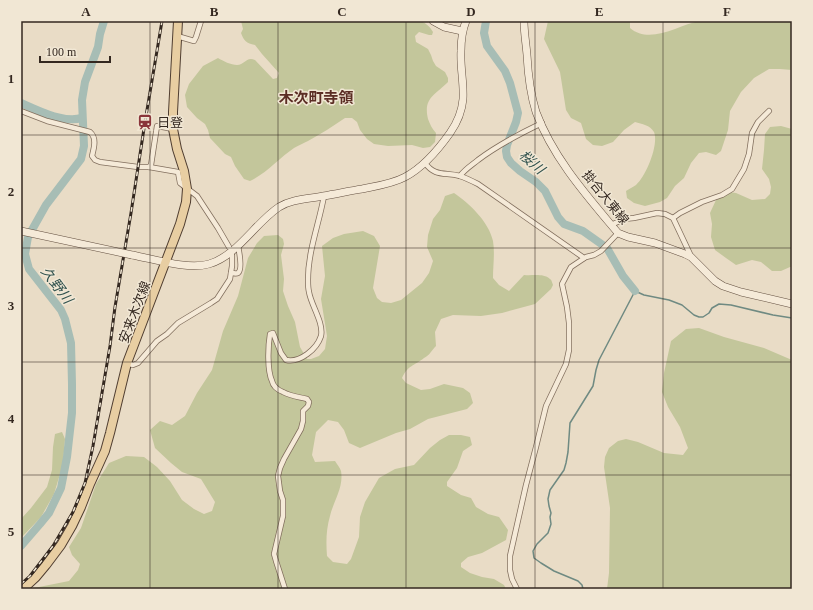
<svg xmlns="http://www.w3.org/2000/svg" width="813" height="610" viewBox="0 0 813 610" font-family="'Times New Roman','Noto Sans JP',serif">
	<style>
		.green { fill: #c3c69b }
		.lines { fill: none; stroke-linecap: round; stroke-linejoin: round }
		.stream { stroke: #6f8a82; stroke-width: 1.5 }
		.river { stroke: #a7bdb5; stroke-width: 8 }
		.street-casing { stroke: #826f5e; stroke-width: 6 }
		.secondary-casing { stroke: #645041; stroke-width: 8 }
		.primary-casing { stroke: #503e31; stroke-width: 10 }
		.street { stroke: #f5ead8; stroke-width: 4.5 }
		.secondary { stroke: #f5ead8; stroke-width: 7 }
		.primary { stroke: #e8cea2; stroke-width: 8 }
		.rail-casing { stroke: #342820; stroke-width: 3 }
		.rail { stroke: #f1e7d4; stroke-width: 1.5; stroke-dasharray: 4.5; stroke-linecap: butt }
		.secondary-bridge-casing { stroke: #645041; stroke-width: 8; stroke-linecap: butt }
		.secondary-bridge { stroke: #f5ead8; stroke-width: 7 }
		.grid { fill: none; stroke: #342820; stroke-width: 1; stroke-opacity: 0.55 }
		.labels { text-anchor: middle; stroke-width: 3; stroke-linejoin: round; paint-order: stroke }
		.poi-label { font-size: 13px; fill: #342820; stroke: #f1e7d4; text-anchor: start }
		.street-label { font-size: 13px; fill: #342820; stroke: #f1e7d4 }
		.water-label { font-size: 14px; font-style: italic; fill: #31524e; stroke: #f1e7d4 }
		.quarter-label { font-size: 15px; font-weight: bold; fill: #5b2d24; stroke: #f1e7d4 }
		.neatline { fill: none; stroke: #342820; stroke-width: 1.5 }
		.grid-label { font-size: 13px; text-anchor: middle; font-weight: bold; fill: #342820 }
	</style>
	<rect width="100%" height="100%" fill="#e9dcc6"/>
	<!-- green -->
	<g class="green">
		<path d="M241,21H421C427,24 430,27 433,32L432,35H429L419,32L415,36L416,42L428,49L431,55L433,61L436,66L445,72L448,78V82C435,95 423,98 428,119C430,124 432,129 436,133L435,142L430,147L423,148L412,145L388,146L374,144L367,139L360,130L357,122L352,118H345C333,126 321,134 308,141C304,143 299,145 294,148C279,158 267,173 250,181L244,179L235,166L231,157L225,154L210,138L208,130L205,124L197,118L187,107L185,95L189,84L203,66L218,58C223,61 231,65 237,65C245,65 246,56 255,60L273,79L277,78L279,73L262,54L255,45C246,43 244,41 241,33L243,29Z"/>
		<path d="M548,21H630V28C650,45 679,25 699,21C707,20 719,21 727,21C749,21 770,21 792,21V70L780,69H769L754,78L741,92L730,111L728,130L721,151L716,155L706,152L699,153L691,163L684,178L675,186L667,198L660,202L645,206L634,203L627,198L626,191C629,189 633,187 636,185C646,176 659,145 654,132C650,125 642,124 635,122L624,130L613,142L602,146L593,145L586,139L581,123L571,118L566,110L560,72L544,39Z"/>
		<path d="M781,126L792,129V267H790L781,271H772L761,262L752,260L736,265L726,258L715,250L711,237L712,224L710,213L716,200L729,192L736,193L752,200L765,199L770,194L771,187L769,179L762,169L764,150L765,134L770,127Z"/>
		<path d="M454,193C469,203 489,222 493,241C495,253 493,266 493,278L499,285L509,291L524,275C533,276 543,273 550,279C552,280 552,283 553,285L551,289L535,304L502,313L481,316L453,315L441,319L435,332L436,346C432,350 429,356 424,358C414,366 408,365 402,378L406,383L421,390L430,389L444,384L463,388L470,393L473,403L467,409L428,419L410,429L396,433L360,448L349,443L344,430L338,422L328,420L316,432L312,455L315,462L335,461C337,464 340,468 341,471C344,487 333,502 330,516C326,530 326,542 327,556L333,562L347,564L351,559L359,537L360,517L365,502L379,478L395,469L414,465L430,448L440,440L449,435H461L470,437L472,445L463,451L457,468L447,482V486L461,495L471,498L476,507L488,514L499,517L508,530L506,540L482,553L468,557L461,563V567L470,573L482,577L494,579L504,585L506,589H33L34,588L69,581L78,570L80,564L72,555L69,547L81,528L96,484L109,463L126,456L144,457L157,467L170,481L182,500L194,509L204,514L212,511L215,502L201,479L182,472L171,463L155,448L150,430L160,421L172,425L185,416L197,393L212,370L223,331L238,296L248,258L257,243L264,236L278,235L283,239L284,244L281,255L284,279L283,291L288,306L295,322L300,347L307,359H311L319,356L325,349L327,336L321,299L325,276L322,246L333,238L344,234L363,231L374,236L380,246L373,288L377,298L382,302L391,303L401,300L422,283L429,273L433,261L427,247L428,235L433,219L440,210L445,196Z"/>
		<path d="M699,328L724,337L764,348L792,360V589H607L609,573L610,508L604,467L605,457L609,448L618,441L626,439L638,442L664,453L683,455L688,448L680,427L668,407L662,392L664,373L671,341L686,329Z"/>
		<path d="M62,432L65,439L63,464L54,494L41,517L21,538V519L31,508L47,487L52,470L53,447L55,434Z"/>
	</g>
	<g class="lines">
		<!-- stream -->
		<path class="stream" d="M583,589L582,585L578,581L554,571L541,563L534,558L533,551L537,544L548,533L551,524L550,517L551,513L549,506L548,499L550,490L564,470L566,463L568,452L570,423L593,386L596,370L599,360L635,291L644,295L669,300L682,305L694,315L699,317H703L709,313L712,308L719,304L731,305L773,315L792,318"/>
		<!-- river -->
		<g class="river">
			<path d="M486,21L484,33L487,46L505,71L510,83L518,113L516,122L507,145L506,151L507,157L511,163L520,171L536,182L545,191L558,217L564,224L583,231L607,248L623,276L635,291"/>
			<path d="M21,103C39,111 62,123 82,118"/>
			<path d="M21,546L40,524L49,513L61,488L67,457L72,413V384L71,343L65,319L61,310L29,269L25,254L28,237L46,205L81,159L84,146L82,100L85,82L98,47L100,34L104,21"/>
		</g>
		<defs>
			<g id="street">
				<path d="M177,36L194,41L196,37L201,21"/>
				<path d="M21,111L47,121L90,132C97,138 94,148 92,156L95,160L100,162L138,167H149L178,172L180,183L197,196L218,228L229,247"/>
				<path d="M425,163C435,177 445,172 460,176C466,178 472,181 478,184L584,258"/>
				<path d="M149,167L151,165L157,126L173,129"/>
				<path d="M460,176C465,169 472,165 478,160C498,145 519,134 542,123"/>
				<path d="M673,218L680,213L702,202L722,195L732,189L744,169L749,154L752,133L758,122L769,111"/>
				<path d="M611,225L624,219L634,218L657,213L665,214L673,218L690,254L691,257"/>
				<path d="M231,273C234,273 236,274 238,273C243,269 239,251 238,246"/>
				<path d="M127,363L133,365L138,363L157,341L167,334L178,323L211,303L217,299L230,279L232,266V255"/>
				<path d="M285,589L276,561L274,554L283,516V500L280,491L278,476L280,468L284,459L301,429L303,421V411L308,406L309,402L307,399C299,397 290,396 283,392C278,390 273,386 272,381C267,370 268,346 270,334L273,333L281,353L286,360C300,363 317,349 321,336C324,323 311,305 309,292C308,288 308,284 308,280C308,251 319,224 324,196"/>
				<path d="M517,589L512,579L510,570V556L526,485L536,447L546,406L566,364L569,350V323L567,307L562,284L571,267L586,257L594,255L601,251L618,233"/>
			</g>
			<g id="secondary">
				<path d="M433,21L444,27L462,31"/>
				<path d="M524,21C524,32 526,43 527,55C528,74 530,93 536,112C553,158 587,196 618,233L628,237L655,243L685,254L691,257L715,281L723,286L741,292L792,304"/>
				<path d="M132,255C154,259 187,270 209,264C237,256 255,223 279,207C292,199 308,199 323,196C336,194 349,191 362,189C376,186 392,184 405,177C424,167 438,150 450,133C457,123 462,111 463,99C464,83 460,67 461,51C461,40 462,31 466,21"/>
			</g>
			<path id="primary" d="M23,589L36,577L46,565L61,545L72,526L81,507L90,484L105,451L110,433L127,363L180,224L186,202L187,189L184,171L177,149L173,129V112L178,21"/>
		</defs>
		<!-- street casing -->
		<use href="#street" class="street-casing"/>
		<!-- secondary casing -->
		<use href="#secondary" class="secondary-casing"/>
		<!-- primary casing -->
		<use href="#primary" class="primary-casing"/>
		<!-- street -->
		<use href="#street" class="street"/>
		<!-- secondary -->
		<use href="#secondary" class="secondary"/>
		<!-- primary -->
		<use href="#primary" class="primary"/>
		<defs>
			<path id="rail" d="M21,584L30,576L53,546L73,512L85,483L93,446L110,346L115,307L131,213L145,122L162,21"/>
		</defs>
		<!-- rail casing -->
		<use href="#rail" class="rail-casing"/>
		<!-- rail -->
		<use href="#rail" class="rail"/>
		<defs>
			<path id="secondary-bridge" d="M21,231L132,255"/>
		</defs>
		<!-- secondary-bridge casing -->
		<use href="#secondary-bridge" class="secondary-bridge-casing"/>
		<!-- secondary-bridge -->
		<use href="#secondary-bridge" class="secondary-bridge"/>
	</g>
	<!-- grid -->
	<path class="grid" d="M150,21V589M278,21V589M406,21V589M535,21V589M663,21V589M21,135H792M21,248H792M21,362H792M21,475H792"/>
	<!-- icons -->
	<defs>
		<symbol id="station-bare" viewBox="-9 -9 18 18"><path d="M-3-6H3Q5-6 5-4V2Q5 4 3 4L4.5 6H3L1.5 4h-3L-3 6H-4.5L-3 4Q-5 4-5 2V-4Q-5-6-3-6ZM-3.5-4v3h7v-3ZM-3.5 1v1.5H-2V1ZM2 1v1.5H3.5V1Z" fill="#8a353a" stroke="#f1e7d4" stroke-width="2.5" paint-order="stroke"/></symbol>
	</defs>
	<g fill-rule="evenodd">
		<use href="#station-bare" x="134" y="111" width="22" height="22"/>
	</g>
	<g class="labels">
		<!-- poi labels -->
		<g class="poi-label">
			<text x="157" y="127">日登</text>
		</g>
		<!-- street labels -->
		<g class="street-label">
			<text transform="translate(606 197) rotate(51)" y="5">掛合大東線</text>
			<text transform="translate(134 312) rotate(-69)" y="5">安来木次線</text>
		</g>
		<!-- water labels -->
		<g class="water-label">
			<text transform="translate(532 162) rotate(41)" y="5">桜川</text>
			<text transform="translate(57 285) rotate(53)" y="5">久野川</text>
		</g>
		<!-- quarter labels -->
		<g class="quarter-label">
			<text x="316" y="103">木次町寺領</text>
		</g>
	</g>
	<!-- border -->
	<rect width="813" height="610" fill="none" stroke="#f1e7d4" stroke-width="44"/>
	<!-- scale -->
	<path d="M40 56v6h70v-6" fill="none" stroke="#342820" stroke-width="2"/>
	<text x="46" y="56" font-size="12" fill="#342820" stroke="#f1e7d4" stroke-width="3" paint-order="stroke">100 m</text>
	<rect x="22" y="22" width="769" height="566" class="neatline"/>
	<g class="grid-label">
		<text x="86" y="16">A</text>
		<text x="214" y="16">B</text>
		<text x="342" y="16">C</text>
		<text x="471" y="16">D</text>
		<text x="599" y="16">E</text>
		<text x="727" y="16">F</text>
		<text x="11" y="83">1</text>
		<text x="11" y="196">2</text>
		<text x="11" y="310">3</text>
		<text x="11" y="423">4</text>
		<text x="11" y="536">5</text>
	</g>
</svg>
